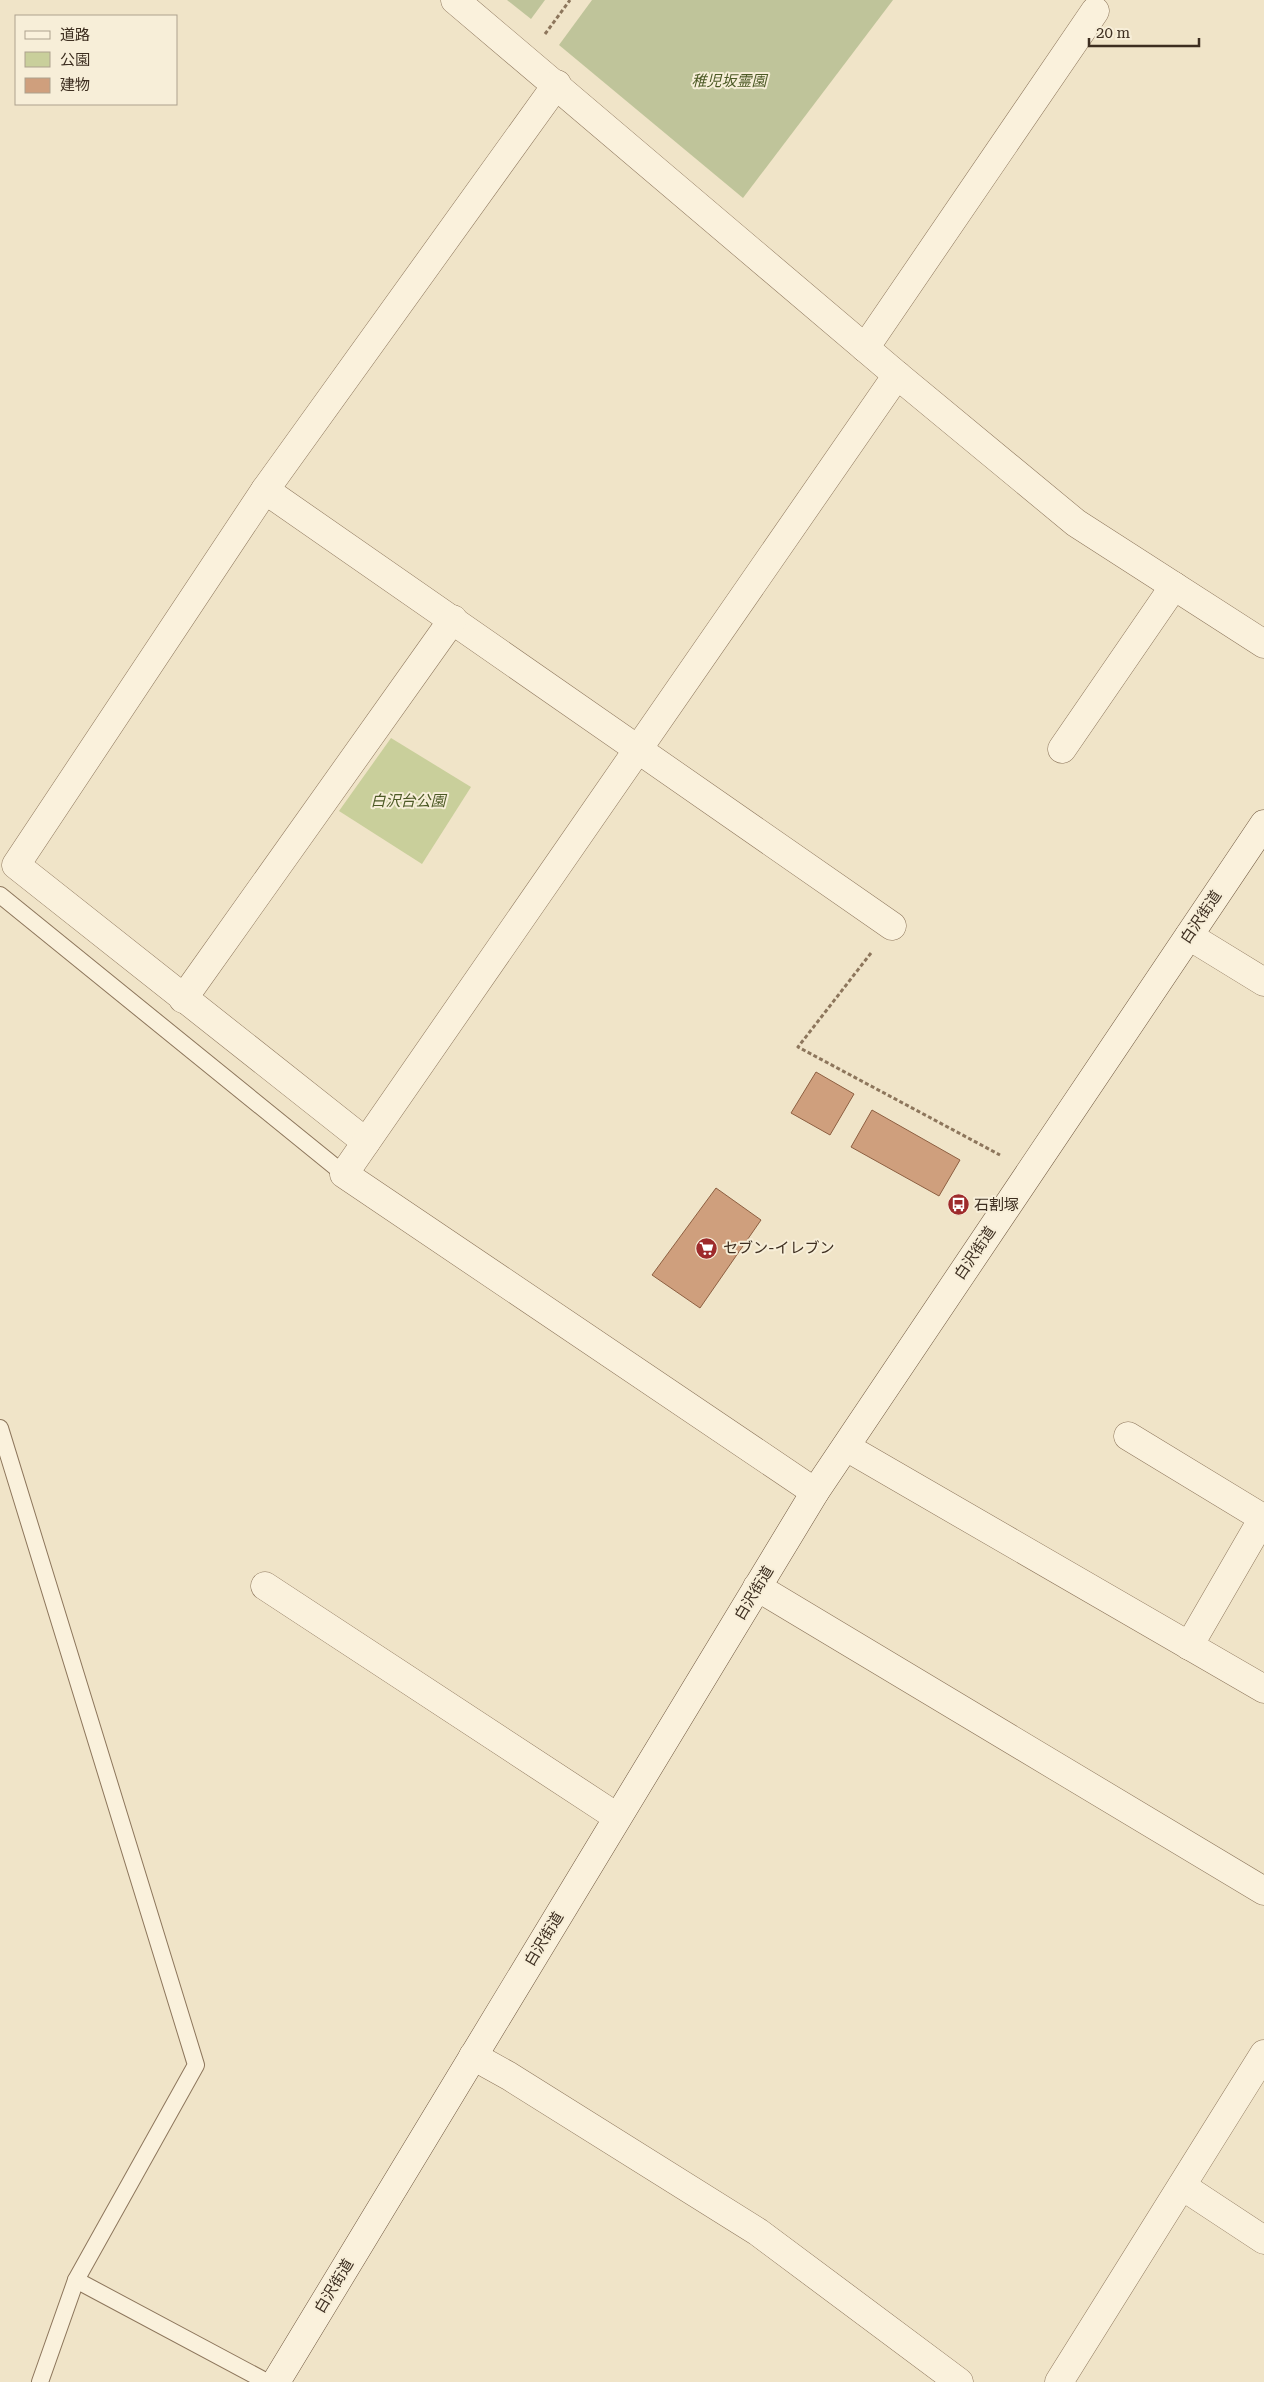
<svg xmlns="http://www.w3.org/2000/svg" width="1264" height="2382" viewBox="0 0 1264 2382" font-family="'Roboto Serif','Noto Sans JP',serif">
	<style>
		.green { fill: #c9cf9b }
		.cemetery { fill: #bfc49a }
		.building { fill: #cf9f7d; stroke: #8d5f41 }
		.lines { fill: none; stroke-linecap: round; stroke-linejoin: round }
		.service-casing { stroke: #8d765c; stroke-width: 18 }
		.minor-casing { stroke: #8d765c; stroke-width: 29 }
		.secondary-casing { stroke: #6f573f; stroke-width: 29 }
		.path { stroke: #8d765c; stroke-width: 3; stroke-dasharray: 4 2.5; stroke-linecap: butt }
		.service { stroke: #faf1dc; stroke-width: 16 }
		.minor { stroke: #faf1dc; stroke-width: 28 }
		.secondary { stroke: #faf1dc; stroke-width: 28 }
		.labels { text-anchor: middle; stroke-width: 4; stroke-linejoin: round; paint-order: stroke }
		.park-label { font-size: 15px; font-style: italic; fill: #4d5a26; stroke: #f7eed8 }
		.street-label { font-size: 15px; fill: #3d2e20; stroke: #f7eed8 }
		.poi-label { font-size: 15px; fill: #3d2e20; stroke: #f7eed8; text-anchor: start }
	</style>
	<rect width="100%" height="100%" fill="#f0e4c8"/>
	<!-- green -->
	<path class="green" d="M391,738L471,787L422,864L339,811Z"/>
	<!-- cemetery -->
	<g class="cemetery">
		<path d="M507,0H545L531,19Z"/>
		<path d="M592,0H893L743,198L559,45Z"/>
	</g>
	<!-- building -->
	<g class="building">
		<path d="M816,1072L854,1094L830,1135L791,1113Z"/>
		<path d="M872,1110L960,1160L939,1196L851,1147Z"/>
		<path d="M716,1188L761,1220L700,1308L652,1275Z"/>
	</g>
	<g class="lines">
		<defs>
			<g id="service">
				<path d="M0,895L344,1174"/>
				<path d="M0,1428L196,2065L76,2280L40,2382"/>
				<path d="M76,2280L267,2382"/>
			</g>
			<g id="minor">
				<path d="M455,0L897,375L1076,523L1264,644"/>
				<path d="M865,348L1095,11"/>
				<path d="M265,490L892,926"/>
				<path d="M1062,749L1174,586"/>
				<path d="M1189,936L1264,982"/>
				<path d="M183,999L453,619"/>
				<path d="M366,1142L16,865L265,490L557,84"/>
				<path d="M1128,1436L1263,1518L1189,1646"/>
				<path d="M846,1447L1264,1689"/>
				<path d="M815,1492L344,1174L897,375"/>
				<path d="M265,1586L617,1817"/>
				<path d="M757,1587L1264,1891"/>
				<path d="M473,2056L509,2076L758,2232L959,2382"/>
				<path d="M1182,2186L1264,2240"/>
				<path d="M1059,2382L1264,2054"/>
			</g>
			<path id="secondary" d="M276,2382L815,1492L1264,824"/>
		</defs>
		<!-- service casing -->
		<use href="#service" class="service-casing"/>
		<!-- minor casing -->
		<use href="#minor" class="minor-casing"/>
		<!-- secondary casing -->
		<use href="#secondary" class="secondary-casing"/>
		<!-- path -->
		<g class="path">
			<path d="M545,34L570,0"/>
			<path d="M871,953L798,1047L1000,1155"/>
		</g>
		<!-- service -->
		<use href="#service" class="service"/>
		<!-- minor -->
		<use href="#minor" class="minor"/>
		<!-- secondary -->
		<use href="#secondary" class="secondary"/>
	</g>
	<!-- icons -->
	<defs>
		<symbol id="bus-disc" viewBox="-11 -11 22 22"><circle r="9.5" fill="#9e2a2b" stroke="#f7eed8"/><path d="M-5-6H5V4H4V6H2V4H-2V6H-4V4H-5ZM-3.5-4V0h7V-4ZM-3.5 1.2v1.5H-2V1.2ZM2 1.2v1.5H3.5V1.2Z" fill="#fff"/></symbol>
		<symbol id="supermarket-disc" viewBox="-11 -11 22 22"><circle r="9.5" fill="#9e2a2b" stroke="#f7eed8"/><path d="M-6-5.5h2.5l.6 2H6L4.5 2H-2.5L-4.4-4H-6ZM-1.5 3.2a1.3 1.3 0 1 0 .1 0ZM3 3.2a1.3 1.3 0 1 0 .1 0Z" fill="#fff"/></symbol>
	</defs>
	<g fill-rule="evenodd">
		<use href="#bus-disc" x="946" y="1192" width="25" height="25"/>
		<use href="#supermarket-disc" x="694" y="1236" width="25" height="25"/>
	</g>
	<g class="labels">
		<!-- park labels -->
		<g class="park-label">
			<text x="729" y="86">稚児坂霊園</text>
			<text x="408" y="806">白沢台公園</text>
		</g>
		<!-- street labels -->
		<g class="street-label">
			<text transform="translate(1201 917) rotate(-56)" y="5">白沢街道</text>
			<text transform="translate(975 1253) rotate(-56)" y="5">白沢街道</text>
			<text transform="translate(754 1593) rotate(-59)" y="5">白沢街道</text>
			<text transform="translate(544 1939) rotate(-59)" y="5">白沢街道</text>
			<text transform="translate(334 2286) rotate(-59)" y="5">白沢街道</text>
		</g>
		<!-- poi labels -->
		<g class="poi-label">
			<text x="974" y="1210">石割塚</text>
			<text x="723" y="1253">セブン-イレブン</text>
		</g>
	</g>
	<!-- legend -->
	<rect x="15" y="15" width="162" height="90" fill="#f7eed8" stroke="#ada18e"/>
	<rect x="25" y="31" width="25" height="8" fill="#faf1dc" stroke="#ada18e"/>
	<text x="60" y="40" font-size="15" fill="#3d2e20">道路</text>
	<rect x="25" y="52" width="25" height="15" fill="#c9cf9b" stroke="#ada18e"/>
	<text x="60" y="65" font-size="15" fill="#3d2e20">公園</text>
	<rect x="25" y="78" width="25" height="15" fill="#cf9f7d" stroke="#ada18e"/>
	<text x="60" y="90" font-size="15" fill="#3d2e20">建物</text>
	<!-- scale -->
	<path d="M1089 38v8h110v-8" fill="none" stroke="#3d2e20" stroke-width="2.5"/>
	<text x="1096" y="38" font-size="15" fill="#3d2e20" stroke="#f7eed8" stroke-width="4" paint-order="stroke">20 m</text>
</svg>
